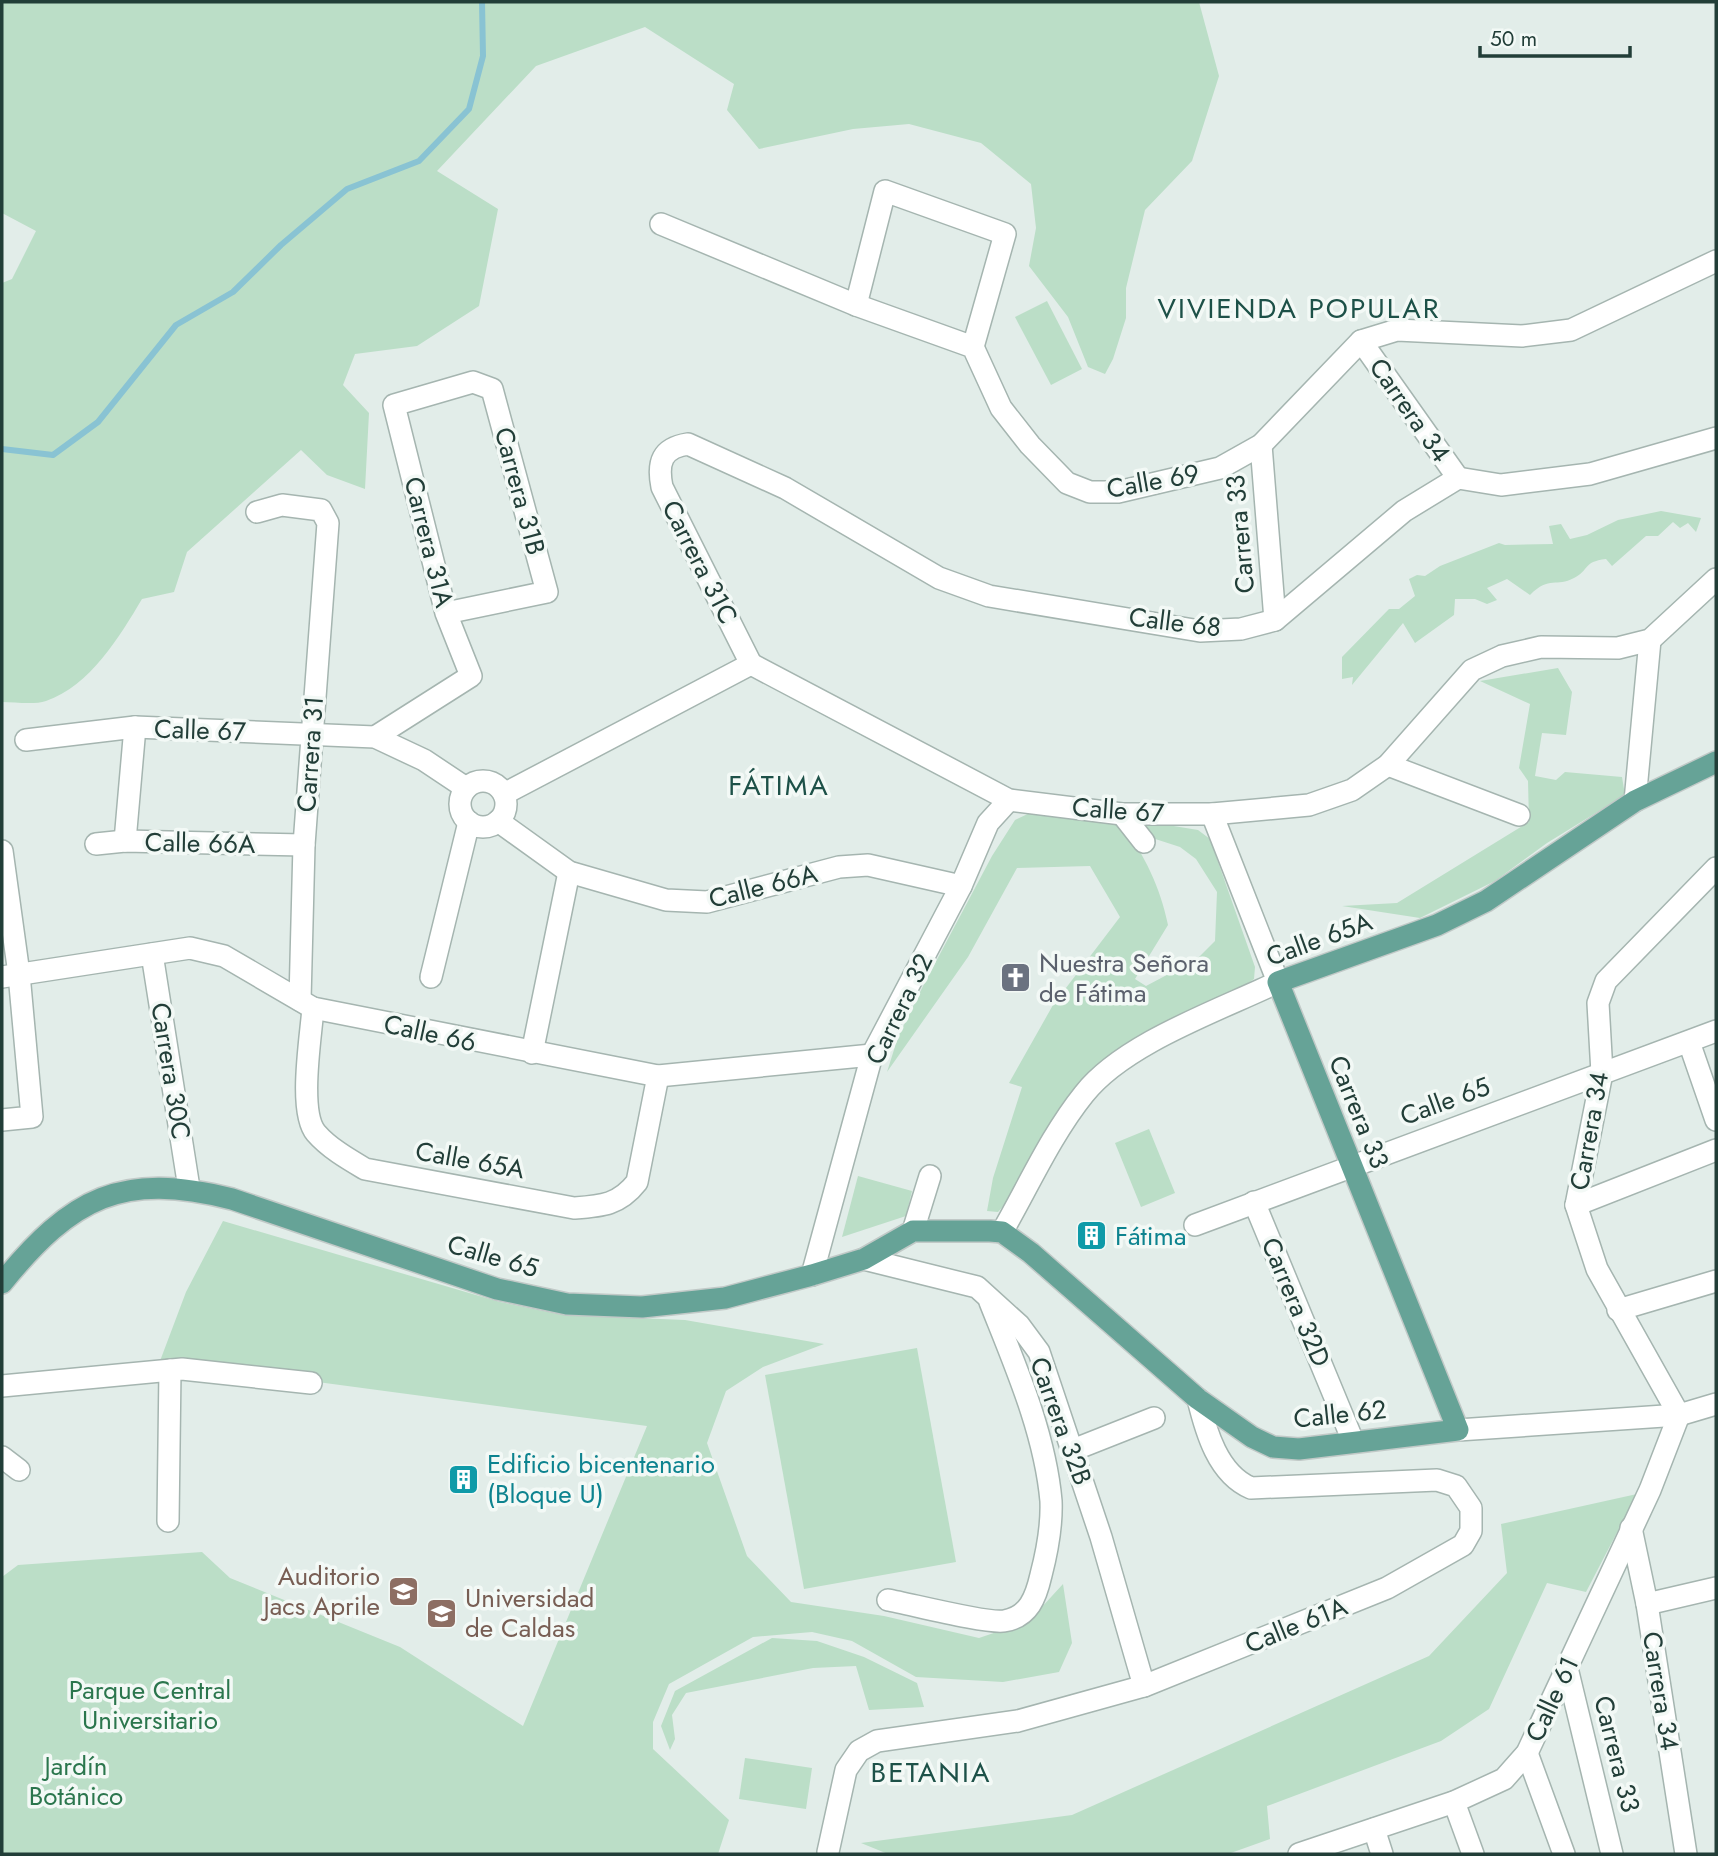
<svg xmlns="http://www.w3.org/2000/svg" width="1718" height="1856" viewBox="0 0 1718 1856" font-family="Jost,sans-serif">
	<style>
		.green { fill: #bbdec7 }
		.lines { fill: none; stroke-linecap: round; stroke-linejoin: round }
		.stream { stroke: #89c3d3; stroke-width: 6 }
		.minor-casing { stroke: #a5b5b0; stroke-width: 24 }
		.major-casing { stroke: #c1c9c7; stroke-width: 24 }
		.minor { stroke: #fff; stroke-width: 21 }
		.major { stroke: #66a397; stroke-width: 21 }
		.labels { text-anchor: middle; stroke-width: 7; stroke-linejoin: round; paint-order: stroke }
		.street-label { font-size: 26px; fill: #223e38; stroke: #f3f9f6 }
		.worship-label { font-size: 26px; fill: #5b616d; stroke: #f3f9f6; text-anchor: start }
		.culture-label { font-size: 26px; fill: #0d838f; stroke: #f3f9f6; text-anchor: start }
		.education-label { font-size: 26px; fill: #785e54; stroke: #f3f9f6; text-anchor: end }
		.park-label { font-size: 26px; fill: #2b764d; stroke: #f3f9f6 }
		.neighbourhood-label { font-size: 28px; letter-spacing: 2px; fill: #1d5148; stroke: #f3f9f6 }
	</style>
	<rect width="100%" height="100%" fill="#e2ede9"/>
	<!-- green -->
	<g class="green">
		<path d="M2,2H1199L1219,76L1192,161L1145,210L1126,288V318L1113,359L1105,374L1088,367L1068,317L1029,266L1036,228L1031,184L981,143L909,124L853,129L759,149L727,110L734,84L645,27L536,66L437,171L498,209L479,306L417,346L355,354L343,385L369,413L365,489L327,475L301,450L187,552L174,592L142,599C120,636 90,686 46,701C34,705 15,702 2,702V283L12,279L36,231L2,213Z"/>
		<path d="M1047,301L1082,369L1051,385L1015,317Z"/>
		<path d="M1661,511L1701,518L1696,532L1688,523L1680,528L1673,522L1658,536H1646L1612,566L1606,559C1582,562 1590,570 1574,578C1556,588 1550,575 1530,595L1507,579L1487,588L1497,600L1487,604L1475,599H1455L1454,615L1415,643L1403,623L1352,685L1353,677L1342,679V657L1389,609H1399L1415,596L1409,579L1417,575L1425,576L1440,566L1499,543L1505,545L1553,544L1549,526L1561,524L1570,539L1587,535L1618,520Z"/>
		<path d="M1558,668L1572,692L1566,735L1542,733L1535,776L1556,780L1565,772L1622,777L1625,795L1547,843L1495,881L1420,918L1342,906L1397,903L1529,822L1528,781L1519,768L1530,704L1480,681Z"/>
		<path d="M1034,811L1123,825C1145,857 1160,886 1168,925L1135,979L1146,986L1197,959L1215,941L1217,892L1196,859L1180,847L1146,836L1131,819L1198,830L1210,839L1255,967L1254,979L1238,990L1156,1026L1118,1049L1094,1070L1007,1202L998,1212L987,1211L993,1178L1022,1087L1009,1083L1053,1005L1120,917L1090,866L1017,868L968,957L887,1072L898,1037L924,984L992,856L1015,820Z"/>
		<path d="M1149,1129L1175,1193L1141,1207L1115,1143Z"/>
		<path d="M858,1176L912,1191L906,1216L842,1237Z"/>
		<path d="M223,1221L500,1302L563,1315L685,1320L824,1344L763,1367L726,1391L707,1443L747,1556L791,1602L884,1616L979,1638L1029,1621L1063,1584L1072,1643L1059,1672L1003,1682L916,1677L852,1641L812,1632L753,1637L669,1684L653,1722V1749L729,1820L718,1854H2V1577L18,1565L202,1552L230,1578L400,1647L523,1726L647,1426L160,1361L186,1292Z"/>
		<path d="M917,1348L956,1562L804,1589L765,1375Z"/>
		<path d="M1637,1494L1586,1592L1547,1583L1489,1709L1441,1741L1267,1806L1270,1839L1228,1854H888L861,1843L1072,1815L1429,1656L1507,1573L1501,1524Z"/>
		<path d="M772,1638L817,1641L864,1657L917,1683L924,1707L869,1710L856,1666L813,1668L686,1693L672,1715L675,1739L670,1750L661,1726L675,1691Z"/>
		<path d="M745,1758L812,1768L806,1809L739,1799Z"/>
	</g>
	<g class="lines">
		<!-- stream -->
		<path class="stream" d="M2,449L53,455L98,422L176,325L233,292L281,245L347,189L419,161L469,109L483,56L482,2"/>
		<defs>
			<g id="minor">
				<path d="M661,224L856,305L973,347L1001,408L1030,445L1067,483L1090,492H1118L1220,468L1261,445L1361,341L1397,330L1522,336L1571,330L1716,261"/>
				<path d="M856,305L885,191L1005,234L973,347"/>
				<path d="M1361,341L1458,478"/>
				<path d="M1261,445L1275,620"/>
				<path d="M257,512L282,505L321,510L328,523L304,845L300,1000"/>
				<path d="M751,664L662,487C657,462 662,448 688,444L785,488L939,578L989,596L1200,631L1241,629L1275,620L1404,511L1458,478L1501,485L1590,474L1716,438"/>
				<path d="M751,664L1009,800L1122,814H1212L1309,805L1352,790L1388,765L1472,670L1502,656L1541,647L1618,648L1650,640L1716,579"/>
				<path d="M375,737L471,676L446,613L394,405L473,382L492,389L547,592L446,613"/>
				<path d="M26,740L135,727L375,737L424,760L466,788"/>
				<path d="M1388,765L1519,815"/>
				<circle cx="483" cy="804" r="23"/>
				<path d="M504,794L751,664"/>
				<path d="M1635,801L1650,640"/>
				<path d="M1122,814L1144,842"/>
				<path d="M498,821L569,872L666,900L707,902L839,867L868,865L961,886"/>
				<path d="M125,841L135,727"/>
				<path d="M96,844L125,841L304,845"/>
				<path d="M2,851L19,974L32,1117L2,1120"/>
				<path d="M152,954L189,1188"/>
				<path d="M2,977L190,948L224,956L313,1008L658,1076L872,1055"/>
				<path d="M431,977L469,822"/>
				<path d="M313,1008C311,1036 298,1112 316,1133C329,1148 348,1159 365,1169L574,1208C602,1206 619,1205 637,1182L658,1076"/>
				<path d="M1689,1042L1716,1120"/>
				<path d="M532,1053L569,872"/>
				<path d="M1254,1202L1353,1441"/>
				<path d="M1576,1205L1716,1150"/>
				<path d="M1195,1225L1716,1031"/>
				<path d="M913,1231L930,1176"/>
				<path d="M1002,1232C1028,1187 1051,1135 1084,1094C1124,1043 1220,1010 1278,982L1212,814"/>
				<path d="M864,1259L977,1287L1019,1325L1039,1352L1101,1537L1144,1686"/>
				<path d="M812,1275L872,1055L961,886L988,823L1009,800"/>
				<path d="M1618,1310L1716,1281"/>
				<path d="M2,1386L182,1369L311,1383"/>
				<path d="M1679,1415L1597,1269L1576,1205L1602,1073L1598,1003L1606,981L1716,868"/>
				<path d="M1458,1430L1679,1415L1716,1404"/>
				<path d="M1073,1450L1154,1418"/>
				<path d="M2,1457L19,1470"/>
				<path d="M168,1521L170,1370"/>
				<path d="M1631,1528L1647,1604L1686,1854"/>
				<path d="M888,1600C910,1604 988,1624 1004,1621C1029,1617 1036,1597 1041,1575C1047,1552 1052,1526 1051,1501C1045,1433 1015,1365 990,1302"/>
				<path d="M1647,1604L1716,1588"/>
				<path d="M1567,1668L1612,1854"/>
				<path d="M1527,1753L1564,1854"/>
				<path d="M1454,1802L1473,1854"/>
				<path d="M1374,1829L1382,1854"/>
				<path d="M828,1852L846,1770L859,1751L877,1741L1018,1721L1144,1686L1387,1588L1463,1545L1471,1531V1508L1456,1486L1437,1480L1251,1488C1218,1474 1206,1432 1198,1399"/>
				<path d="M1299,1854L1454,1802L1504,1779L1527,1753L1650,1490L1679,1415"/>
			</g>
			<path id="major" d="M2,1283C72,1197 122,1171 232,1199L497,1289L567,1304L642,1307L725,1298L812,1275L864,1259L913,1231H990L1002,1232L1031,1253L1198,1399L1252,1437L1273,1447L1299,1449L1458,1430L1278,982L1437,925L1486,901L1635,801L1716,762"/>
		</defs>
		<!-- minor casing -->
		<use href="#minor" class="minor-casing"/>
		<!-- major casing -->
		<use href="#major" class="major-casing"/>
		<!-- minor -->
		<use href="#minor" class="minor"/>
		<!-- major -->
		<use href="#major" class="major"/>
	</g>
	<!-- icons -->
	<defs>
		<symbol id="church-square" viewBox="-11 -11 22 22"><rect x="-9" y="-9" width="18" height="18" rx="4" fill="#6b7280" stroke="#f3f9f6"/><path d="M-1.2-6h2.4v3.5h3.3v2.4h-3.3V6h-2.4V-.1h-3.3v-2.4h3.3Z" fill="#fff"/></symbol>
		<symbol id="building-square" viewBox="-11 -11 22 22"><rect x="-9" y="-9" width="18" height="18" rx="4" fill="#0f9aa8" stroke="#f3f9f6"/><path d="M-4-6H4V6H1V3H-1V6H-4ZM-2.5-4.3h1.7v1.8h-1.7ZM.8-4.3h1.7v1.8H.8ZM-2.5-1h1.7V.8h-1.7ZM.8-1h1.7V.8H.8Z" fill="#fff"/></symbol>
		<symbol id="university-square" viewBox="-11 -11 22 22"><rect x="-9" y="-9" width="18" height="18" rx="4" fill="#8d6e63" stroke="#f3f9f6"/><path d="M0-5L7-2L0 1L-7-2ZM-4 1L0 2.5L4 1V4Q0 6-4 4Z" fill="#fff"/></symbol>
	</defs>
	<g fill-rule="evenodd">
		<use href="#church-square" x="998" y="960" width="35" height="35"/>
		<use href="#building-square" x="1074" y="1218" width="35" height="35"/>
		<use href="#building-square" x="446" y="1462" width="35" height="35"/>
		<use href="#university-square" x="386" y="1574" width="35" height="35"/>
		<use href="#university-square" x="424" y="1596" width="35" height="35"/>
	</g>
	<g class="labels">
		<!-- street labels -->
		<g class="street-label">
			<text transform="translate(1410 410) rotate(55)" y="9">Carrera 34</text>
			<text transform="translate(1153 481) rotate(-10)" y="9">Calle 69</text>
			<text transform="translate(520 491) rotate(75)" y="9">Carrera 31B</text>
			<text transform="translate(1240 534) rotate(-95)" y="9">Carrera 33</text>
			<text transform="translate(429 542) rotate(76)" y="9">Carrera 31A</text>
			<text transform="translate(700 562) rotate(63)" y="9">Carrera 31C</text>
			<text transform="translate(1175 622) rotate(7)" y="9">Calle 68</text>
			<text transform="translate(200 730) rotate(2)" y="9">Calle 67</text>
			<text transform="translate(310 754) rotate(-86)" y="9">Carrera 31</text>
			<text transform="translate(1118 810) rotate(4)" y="9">Calle 67</text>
			<text transform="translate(200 843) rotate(1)" y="9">Calle 66A</text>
			<text transform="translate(763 886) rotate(-14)" y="9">Calle 66A</text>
			<text transform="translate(1319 939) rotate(-20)" y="9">Calle 65A</text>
			<text transform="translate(899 1009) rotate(-64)" y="9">Carrera 32</text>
			<text transform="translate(430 1033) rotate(12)" y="9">Calle 66</text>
			<text transform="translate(171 1071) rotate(81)" y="9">Carrera 30C</text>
			<text transform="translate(1445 1101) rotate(-20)" y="9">Calle 65</text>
			<text transform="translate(1359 1112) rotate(68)" y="9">Carrera 33</text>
			<text transform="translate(1589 1131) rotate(-80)" y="9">Carrera 34</text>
			<text transform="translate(470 1160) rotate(10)" y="9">Calle 65A</text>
			<text transform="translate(493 1256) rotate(16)" y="9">Calle 65</text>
			<text transform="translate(1296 1302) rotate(67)" y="9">Carrera 32D</text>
			<text transform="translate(1340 1414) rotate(-6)" y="9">Calle 62</text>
			<text transform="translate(1061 1421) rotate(70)" y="9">Carrera 32B</text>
			<text transform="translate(1296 1625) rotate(-22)" y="9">Calle 61A</text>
			<text transform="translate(1661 1691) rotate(81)" y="9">Carrera 34</text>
			<text transform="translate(1552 1699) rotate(-65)" y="9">Calle 61</text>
			<text transform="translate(1617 1754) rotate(76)" y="9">Carrera 33</text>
		</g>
		<!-- worship labels -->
		<g class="worship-label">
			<text x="1039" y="972">Nuestra Señora<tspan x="1039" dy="30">de Fátima</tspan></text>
		</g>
		<!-- culture labels -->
		<g class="culture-label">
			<text x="1115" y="1245">Fátima</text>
			<text x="487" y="1473">Edificio bicentenario<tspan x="487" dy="30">(Bloque U)</tspan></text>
		</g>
		<!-- education labels -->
		<g class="education-label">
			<text x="380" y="1585">Auditorio<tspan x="380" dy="30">Jacs Aprile</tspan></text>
			<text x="465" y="1607" text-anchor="start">Universidad<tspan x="465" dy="30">de Caldas</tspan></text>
		</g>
		<!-- park labels -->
		<g class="park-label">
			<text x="150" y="1699">Parque Central<tspan x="150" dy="30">Universitario</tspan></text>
			<text x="76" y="1775">Jardín<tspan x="76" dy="30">Botánico</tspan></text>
		</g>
		<!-- neighbourhood labels -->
		<g class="neighbourhood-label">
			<text x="1299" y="318">VIVIENDA POPULAR</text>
			<text x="779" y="795">FÁTIMA</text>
			<text x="931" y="1782">BETANIA</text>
		</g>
	</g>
	<!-- border -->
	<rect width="1718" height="1856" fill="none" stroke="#223e38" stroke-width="7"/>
	<!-- scale -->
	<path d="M1480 46v10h150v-10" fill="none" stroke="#223e38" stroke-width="3.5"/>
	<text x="1490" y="46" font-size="21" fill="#223e38" stroke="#f3f9f6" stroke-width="5" paint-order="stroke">50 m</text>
</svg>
